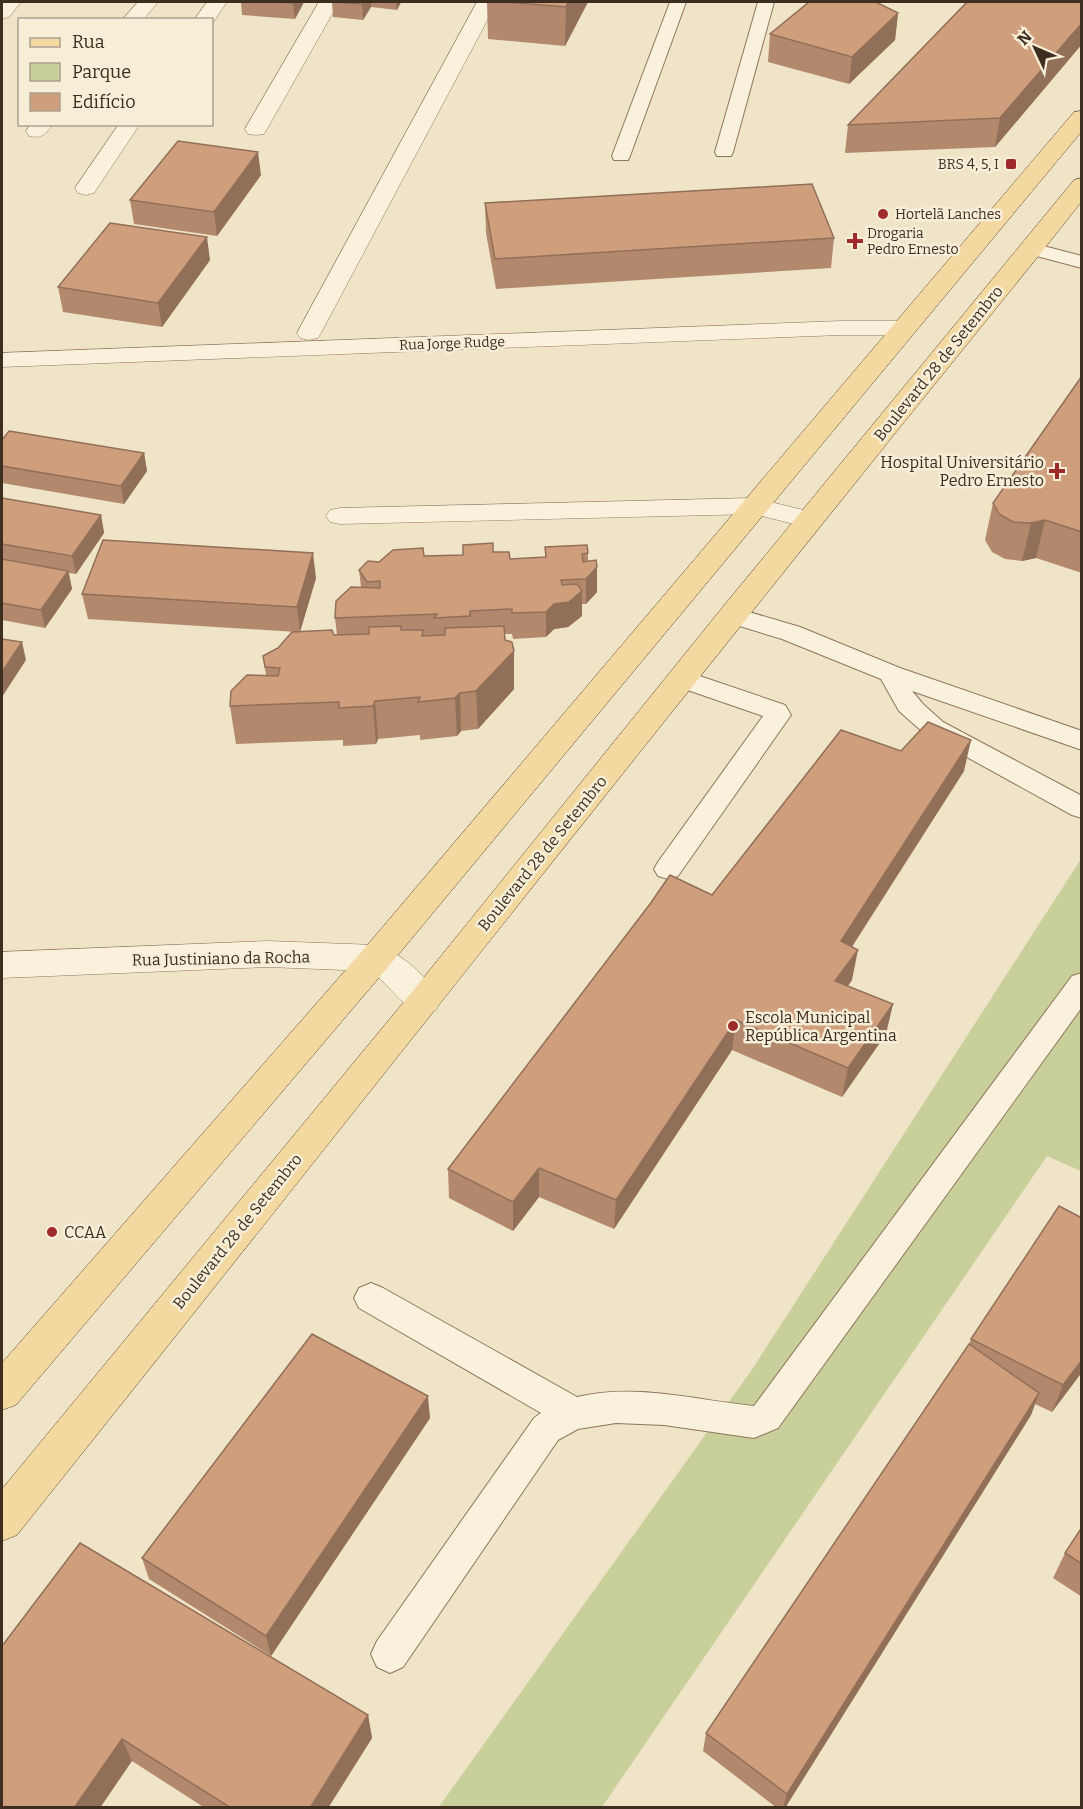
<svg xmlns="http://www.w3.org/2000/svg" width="1083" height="1809" viewBox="0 0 1083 1809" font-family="Bitter,serif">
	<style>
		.green { fill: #c9cf9b }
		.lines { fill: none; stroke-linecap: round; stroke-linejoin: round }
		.service-casing { stroke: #8d765c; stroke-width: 2 }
		.minor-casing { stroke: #8d765c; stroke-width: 1 }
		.primary-casing { stroke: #5b4430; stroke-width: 1 }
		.service { fill: #faf1dc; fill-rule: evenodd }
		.minor { fill: #faf1dc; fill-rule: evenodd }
		.primary { fill: #f3d9a0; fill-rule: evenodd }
		.wall { fill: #b2896c }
		.shaded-wall { fill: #916f58 }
		.building { fill: #cf9f7d; stroke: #916f58; stroke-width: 1.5 }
		.poi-dot { fill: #9e2a2b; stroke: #f7eed8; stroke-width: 2 }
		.labels { text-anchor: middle; stroke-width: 5; stroke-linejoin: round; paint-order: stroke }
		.far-poi-label { font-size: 14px; fill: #3d2e20; stroke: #f7eed8; text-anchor: start }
		.far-street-label { font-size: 14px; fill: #3d2e20; stroke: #f7eed8 }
		.street-label { font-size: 16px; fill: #3d2e20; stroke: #f7eed8 }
		.poi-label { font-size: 16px; fill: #3d2e20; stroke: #f7eed8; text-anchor: start }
	</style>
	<rect width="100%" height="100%" fill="#f0e4c8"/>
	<!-- green -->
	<path class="green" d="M1081,859V1171L1047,1156L602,1807L438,1808L751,1371Z"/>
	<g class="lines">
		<defs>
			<g id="service">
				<path d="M670,2H686L630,156L628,160H614L612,156Z"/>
				<path d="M758,2H774L733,152L731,156H717L715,152Z"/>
				<path d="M1032,243L1082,256V268L1025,253L1022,249L1025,245Z"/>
				<path d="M732,607L800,627L900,668L1082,731V750L912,691L923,704L943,722L1082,796V818L1072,815L925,734L899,711L881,679L782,639L723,621L720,615L723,609Z"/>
				<path d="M682,670L785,705L791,715L678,876L668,879L658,876L654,869L658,862L763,716L673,685L669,679L673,673Z"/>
				<path d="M1082,973V1007L778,1428L754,1438L664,1425L616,1423L578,1429L558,1440L403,1667L390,1673L377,1667L371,1654L377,1641L534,1418L541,1413L359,1308L354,1298L359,1288L371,1283L383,1288L577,1397C636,1383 694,1400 754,1406L1072,976Z"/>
			</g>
			<g id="minor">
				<path d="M2,2H21L9,17L2,19Z"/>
				<path d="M138,2H158L143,20H122Z"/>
				<path d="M207,2H227L212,24V20H194Z"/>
				<path d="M319,2H339L267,129L264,134L256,135L248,134L245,129Z"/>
				<path d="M477,2H497L321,333L318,338L309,340L300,338L297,333Z"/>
				<path d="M31,124H53C46,134 42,139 29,136L26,131Z"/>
				<path d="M119,124H140L94,193L86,195L78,193L75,188Z"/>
				<path d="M841,321H903L912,323L915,328L912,333L903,335H841L2,367V353Z"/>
				<path d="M754,498L820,514L824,520L820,526L810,528L754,514L340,524L330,522L326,516L330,510L340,508Z"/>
				<path d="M268,941L376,945C402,953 428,977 441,1001L436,1010C406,1020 394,986 370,971L268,967L2,978V952Z"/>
			</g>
			<g id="primary">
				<path d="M1082,111V131L388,967L16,1405L2,1410V1363L364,949L1074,112Z"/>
				<path d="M1082,178V201L1040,254C696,678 358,1108 17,1535L2,1541V1489L412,992L722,608L1074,180Z"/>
			</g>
		</defs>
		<!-- service casing -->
		<use href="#service" class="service-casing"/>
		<!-- minor casing -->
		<use href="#minor" class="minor-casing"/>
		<!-- primary casing -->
		<use href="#primary" class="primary-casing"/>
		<!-- service -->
		<use href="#service" class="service"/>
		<!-- minor -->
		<use href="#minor" class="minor"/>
		<!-- primary -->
		<use href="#primary" class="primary"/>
	</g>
	<!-- wall -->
	<g class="wall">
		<path d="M241,2H304L295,19L242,15Z"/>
		<path d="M332,2H401L397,10L371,7L363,20L333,17Z"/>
		<path d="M487,2H588L565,46L488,39Z"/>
		<path d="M1082,2V44L995,147L845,153L848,125Z"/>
		<path d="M898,13L895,40L849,84L768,62L770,34Z"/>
		<path d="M261,175L217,236L134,224L130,200Z"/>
		<path d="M485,203L834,238L831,268L496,289L486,233Z"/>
		<path d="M210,260L162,327L63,312L58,287Z"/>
		<path d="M1082,376V573L1036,558L1022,561L1005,559L992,552L985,540L993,503Z"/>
		<path d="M2,440L144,453L147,471L124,504L2,483Z"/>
		<path d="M2,498L101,515L104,533L76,574L69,573L72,589L45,628L2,620Z"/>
		<path d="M463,545L493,552L510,559L545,557V547L588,553V561L597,592L586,604H582V616L568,627L554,629L546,637L513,639L512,634H505V640L514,651V689L478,729L461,731L457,736L420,740V735L378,739L376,744L343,746V740L236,744L230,706L266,675L263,656L278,648L297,632L88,619L82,594L316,578L300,632L337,635L335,618L361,587L359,570L379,562L424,556L463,555Z"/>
		<path d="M901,751L964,771L852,947V980L848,986L886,1034L842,1097L732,1050L614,1229L539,1197L513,1231L449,1198L448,1169L712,895Z"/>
		<path d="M971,1339L1082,1372L1052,1412L1035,1404L1031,1415L785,1808H777L703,1751L706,1733L969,1344Z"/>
		<path d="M430,1418L271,1656L149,1579L142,1558Z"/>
		<path d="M1082,1527V1597L1053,1578L1065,1553Z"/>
		<path d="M2,1646L368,1715L372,1738L328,1808H205L132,1761Z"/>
	</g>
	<!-- shaded-wall -->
	<g class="shaded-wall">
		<path d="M294,2H304L295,19L293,3Z"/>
		<path d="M364,2H371V7L363,20L362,4Z"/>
		<path d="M396,2H401L397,10Z"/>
		<path d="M568,2H588L565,46L566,7Z"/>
		<path d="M898,13L895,40L849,84L852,57Z"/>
		<path d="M1082,23V44L995,147L1000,118Z"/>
		<path d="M258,152L261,175L217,236L214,212Z"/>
		<path d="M207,237L210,260L162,327L158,303Z"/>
		<path d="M144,453L147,471L124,504L121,486Z"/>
		<path d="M101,515L104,533L76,574L72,556Z"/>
		<path d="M1045,520L1036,558L1022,561L1031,523Z"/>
		<path d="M313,553L316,578L300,632L297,607Z"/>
		<path d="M597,567V592L586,604V579Z"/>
		<path d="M68,571L72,589L45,628L41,610Z"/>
		<path d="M582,591V616L568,627L554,629L546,637V612L554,604Z"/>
		<path d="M22,642L26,660L2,697V672Z"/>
		<path d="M514,651V689L478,729L476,691Z"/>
		<path d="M460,693L461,731L457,736L455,698Z"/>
		<path d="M375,701L378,739L376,744L373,706Z"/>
		<path d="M971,740L964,771L836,971L841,941Z"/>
		<path d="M858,950L852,980L830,1011L835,981Z"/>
		<path d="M893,1004L886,1034L842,1097L848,1068Z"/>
		<path d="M736,1020L732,1050L614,1229L616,1200Z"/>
		<path d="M539,1168V1197L513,1231V1202Z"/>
		<path d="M1082,1360V1372L1052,1412L1063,1385Z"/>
		<path d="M1039,1393L1031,1415L785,1808H783L787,1794Z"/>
		<path d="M428,1396L430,1418L271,1656L266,1636Z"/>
		<path d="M368,1715L372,1738L328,1808H310Z"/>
		<path d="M122,1739L132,1761L100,1808H74Z"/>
	</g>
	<!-- building -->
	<g class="building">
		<path d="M274,2H294L293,3Z"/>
		<path d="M333,2H364L362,4Z"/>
		<path d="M504,2H568L566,7Z"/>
		<path d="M809,2H876L898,13L852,57L770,34Z"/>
		<path d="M967,2H1082V23L1000,118L848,125Z"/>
		<path d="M178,141L258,152L214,212L130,200Z"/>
		<path d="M812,184L834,238L495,259L485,203Z"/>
		<path d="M110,223L207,237L158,303L58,287Z"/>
		<path d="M1082,376V532L1045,520L1031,523L1013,522L999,514L993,503Z"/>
		<path d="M9,431L144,453L121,486L2,466V440Z"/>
		<path d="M2,498L101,515L72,556L2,544Z"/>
		<path d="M103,540L313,553L297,607L82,594Z"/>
		<path d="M493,543V552H509L510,559L546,557L545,547L587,545L588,553L582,554L583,562L596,560L597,567L586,579L561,580L562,585L577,584L582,591L569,602L554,604L546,612L512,613V609L470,611V616L434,618L437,614L335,618L336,601L351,587L380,588V581L367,582L359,570L368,561L379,562L393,550L423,548L424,556L463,555V545Z"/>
		<path d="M2,559L68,571L41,610L2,603Z"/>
		<path d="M401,626V630H423L422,636L445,635V628L504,626L505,640L512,642L514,651L476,691L460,693L455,698L418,702L420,697L375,701L373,706L339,708V702L230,706L231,691L247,675L278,676L280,668L265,667L263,656L278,648L292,632L332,630L334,635L369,634V627Z"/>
		<path d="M2,639L22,642L2,672Z"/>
		<path d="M928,722L971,740L841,941L858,950L835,981L893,1004L848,1068L736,1020L616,1200L539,1168L513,1202L448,1169L650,904L670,875L712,895L841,730L901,751Z"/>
		<path d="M1059,1206L1082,1218V1360L1063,1385L971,1339Z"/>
		<path d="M312,1334L428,1396L266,1636L142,1558Z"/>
		<path d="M969,1344L1039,1393L787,1794L706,1733Z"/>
		<path d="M1082,1527V1564L1065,1553Z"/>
		<path d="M80,1543L368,1715L310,1808H231L122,1739L74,1808H2V1646Z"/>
	</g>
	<!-- markers -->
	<g class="poi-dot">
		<rect x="1005" y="158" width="12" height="12" rx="3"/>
		<circle cx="883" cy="214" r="6"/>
		<path d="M852 232h6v6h6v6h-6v6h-6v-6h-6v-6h6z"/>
		<path d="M1054 462h6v6h6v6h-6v6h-6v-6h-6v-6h6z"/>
		<circle cx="733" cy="1026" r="6"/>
		<circle cx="52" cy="1232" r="6"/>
	</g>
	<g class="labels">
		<!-- far-poi labels -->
		<g class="far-poi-label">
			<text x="999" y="169" text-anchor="end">BRS 4, 5, I</text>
			<text x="895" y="219">Hortelã Lanches</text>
			<text x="867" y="238">Drogaria<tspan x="867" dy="16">Pedro Ernesto</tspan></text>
		</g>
		<!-- far-street labels -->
		<g class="far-street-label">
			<text transform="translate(452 343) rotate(-2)" y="5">Rua Jorge Rudge</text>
		</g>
		<!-- street labels -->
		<g class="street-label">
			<text transform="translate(938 363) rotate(-51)" y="6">Boulevard 28 de Setembro</text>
			<text transform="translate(542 853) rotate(-51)" y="6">Boulevard 28 de Setembro</text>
			<text transform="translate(221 958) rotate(-1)" y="6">Rua Justiniano da Rocha</text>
			<text transform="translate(237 1231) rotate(-51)" y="6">Boulevard 28 de Setembro</text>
		</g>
		<!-- poi labels -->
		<g class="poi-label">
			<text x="1044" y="468" text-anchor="end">Hospital Universitário<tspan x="1044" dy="18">Pedro Ernesto</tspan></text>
			<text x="745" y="1023">Escola Municipal<tspan x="745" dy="18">República Argentina</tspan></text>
			<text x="64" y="1238">CCAA</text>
		</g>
	</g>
	<!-- border -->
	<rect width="1083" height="1809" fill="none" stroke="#3d2e20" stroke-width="6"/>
	<!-- legend -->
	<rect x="18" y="18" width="195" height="108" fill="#f7eed8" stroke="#ada18e" stroke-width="1.5"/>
	<rect x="30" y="38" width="30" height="9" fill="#f3d9a0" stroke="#ada18e" stroke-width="1.5"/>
	<text x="72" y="48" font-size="18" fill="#3d2e20">Rua</text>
	<rect x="30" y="63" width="30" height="18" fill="#c9cf9b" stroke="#ada18e" stroke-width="1.5"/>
	<text x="72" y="78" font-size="18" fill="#3d2e20">Parque</text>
	<rect x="30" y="93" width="30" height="18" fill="#cf9f7d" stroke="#ada18e" stroke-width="1.5"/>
	<text x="72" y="108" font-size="18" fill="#3d2e20">Edifício</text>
	<!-- north arrow -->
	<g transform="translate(1035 48) rotate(314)" stroke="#f7eed8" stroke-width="4.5" paint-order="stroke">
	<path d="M0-4.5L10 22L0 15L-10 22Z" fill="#3d2e20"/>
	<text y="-9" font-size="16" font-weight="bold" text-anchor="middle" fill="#3d2e20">N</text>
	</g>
</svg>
